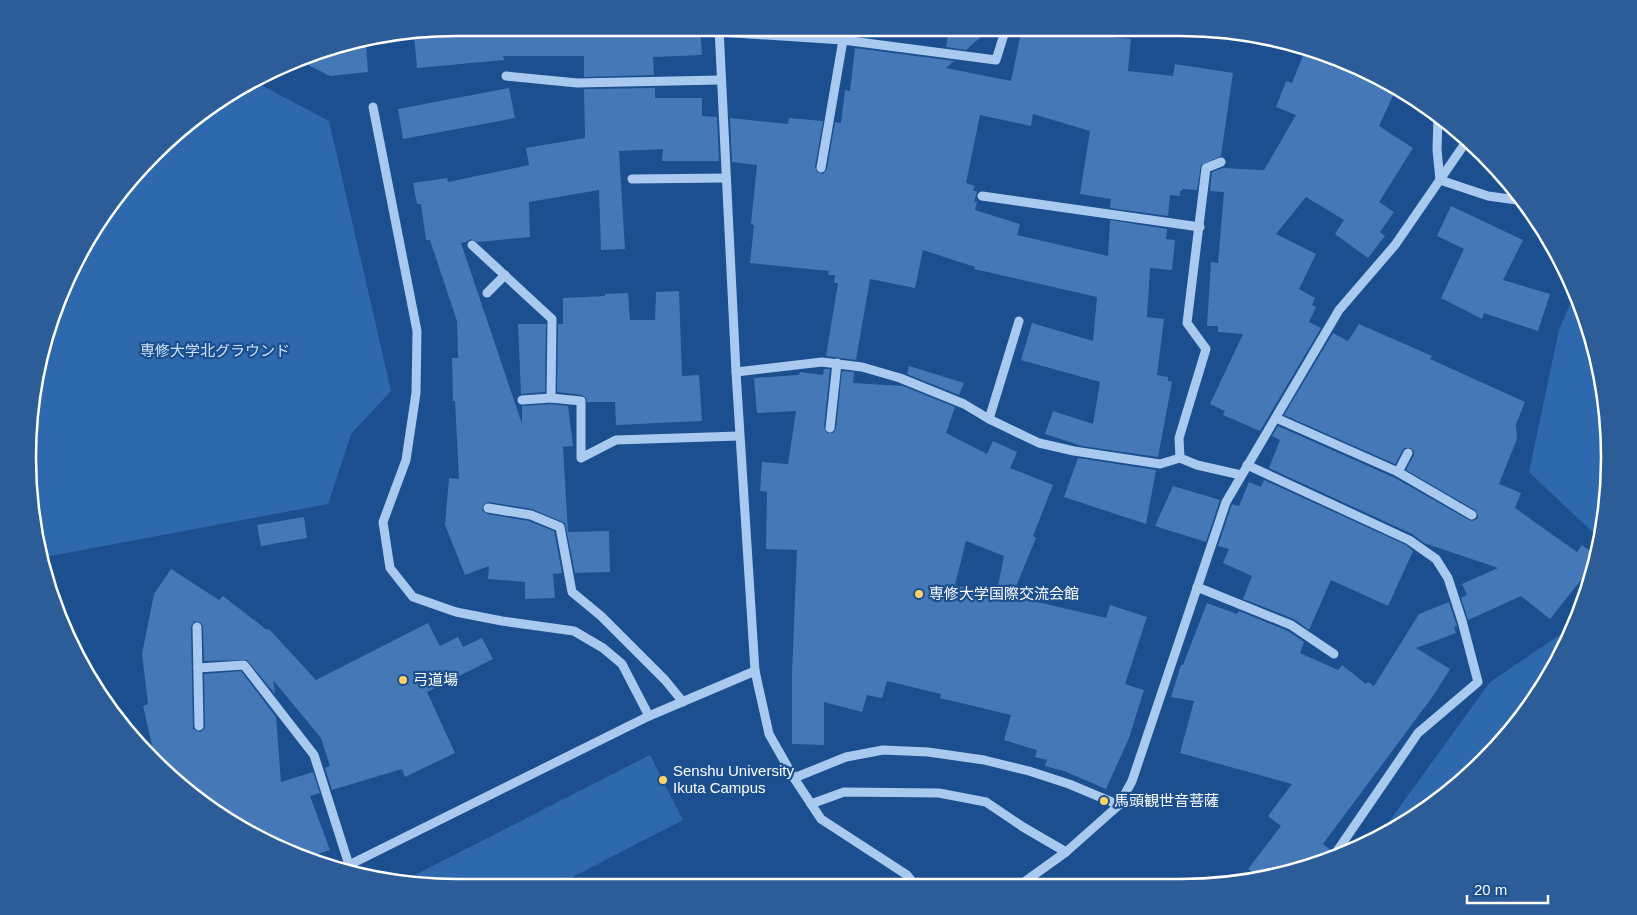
<svg xmlns="http://www.w3.org/2000/svg" width="1637" height="915" viewBox="0 0 1637 915" font-family="Arial,'Noto Sans JP',sans-serif">
	<style>
		.green { fill: #2e69ad }
		.building { fill: #4478b7; fill-rule: evenodd }
		.lines { fill: none; stroke-linecap: round; stroke-linejoin: round }
		.minor { stroke: #a9c9ee; stroke-width: 9 }
		.poi-dot { fill: #ffd166; stroke: #1b4f8f; stroke-width: 2 }
		.labels { text-anchor: middle; stroke-width: 4.5; stroke-linejoin: round; paint-order: stroke }
		.park-label { font-size: 15px; fill: #cfe3fa; stroke: #1b4f8f }
		.poi-label { font-size: 15px; fill: #fff; stroke: #1b4f8f; text-anchor: start }
		.rim { fill: none; stroke: #fff; stroke-width: 2.5 }
	</style>
	<rect width="100%" height="100%" fill="#1b4f8f"/>
	<!-- green -->
	<g class="green">
		<path d="M260,82L261,85L329,121L391,391L351,434L328,504L45,557L28,485L42,346L100,218L196,116Z"/>
		<path d="M1575,293L1595,346L1609,430L1606,514L1600,539L1529,472L1559,330Z"/>
		<path d="M1573,626L1552,673L1484,761L1418,815L1380,834L1490,682Z"/>
		<path d="M650,755L683,820L555,886L430,887L406,882L405,880Z"/>
	</g>
	<!-- building -->
	<g class="building">
		<path d="M458,28H552V34L667,36V28H700L702,55L653,57L654,75L584,77V56H503L504,60L417,68L414,35Z"/>
		<path d="M949,28H991L966,50L946,47Z"/>
		<path d="M1022,28H1072L1071,33L1131,39L1128,71L1173,76L1175,64L1233,73L1221,156L1201,165L1197,190L1183,189L1182,191H1180V196L1170,195L1168,216L1110,208L1111,199L1080,194L1090,131L1033,114L1031,126L980,115L966,183L975,186L973,190L977,192L974,202H977L975,210L1020,224L1017,235L1108,256L1110,220L1167,229L1166,239L1175,240L1172,270L1150,268L1147,317L1164,319L1157,375L1168,377V381L1172,382L1158,457L1082,446L1045,434L1053,411L1093,424L1100,382L1021,360L1032,323L1093,341L1097,297L974,269L975,267L923,250L915,288L870,279L856,360L826,356L838,283H834L835,275H828L829,271L750,263L754,225L751,224L757,165L732,162L730,118L788,124L789,118L823,121L815,167L817,172L823,174L827,169L835,122L841,123L845,90L850,91L855,48L954,61L946,68L1011,81Z"/>
		<path d="M366,43L368,72L330,76L300,61L320,50Z"/>
		<path d="M1306,48L1397,87L1379,126L1413,148L1379,202L1394,212L1380,232L1385,236L1368,258L1335,234L1344,220L1306,197L1276,234L1316,254L1299,289L1315,298L1312,305L1316,307L1309,322L1321,328L1260,431L1223,415L1225,411L1210,404L1243,334L1218,332V326H1207L1211,262L1218,263L1224,192L1210,191L1212,172L1223,168L1264,170L1296,115L1276,107L1286,81L1292,83Z"/>
		<path d="M509,88L515,118L403,139L398,109Z"/>
		<path d="M655,88V98H702V116L717,117L719,161H662L663,149L619,151L625,249L601,250L599,190L529,202L530,237L477,242L471,239L466,242L461,243L522,424V406L551,404L568,406L573,446L563,447L568,532L609,531L610,572L575,573L565,523L532,509L489,502L484,504L482,510L487,514L529,521L554,531L562,573L553,574L555,598L525,599V582L488,579L489,566L465,575L445,525L449,478L459,479L455,401H453L452,358H458L457,321L430,240H426L421,204H417L413,183L447,178L448,182L529,165L526,148L585,138L584,89Z"/>
		<path d="M1451,206L1523,240L1503,280L1550,294L1538,331L1484,313L1482,319L1441,298L1464,249L1437,236Z"/>
		<path d="M679,291L682,376L699,375L702,421L616,425L615,402H587L586,398L582,395L557,392L558,324H563V298L605,296V294L628,293L630,320H655L656,292Z"/>
		<path d="M518,324H546L545,392L521,394Z"/>
		<path d="M1359,324L1432,356L1430,359L1525,402L1516,424L1517,439L1499,484L1521,493L1515,508L1577,552L1582,545L1596,555L1589,586L1581,580L1550,619L1521,596L1468,620L1461,598L1467,595L1462,584L1498,568L1424,543L1412,534L1269,468L1280,440L1272,436L1278,426L1395,478L1469,520L1472,521L1477,519L1478,515L1475,510L1406,470L1414,455V452L1411,448H1404L1395,464L1284,415L1333,333L1348,341Z"/>
		<path d="M909,366L964,383L959,395L907,374Z"/>
		<path d="M824,369H830L824,427L827,433H833L836,429L842,371L854,372L853,383L903,386L955,407L946,433L987,454L993,441L1017,452L1010,468L1053,485L1033,536L1036,538L1012,596L1106,618L1110,605L1147,617L1125,684L1144,690L1129,738L1106,789L1064,771L1045,766L1047,760L1035,757L1037,750L1004,740L1011,715L940,698L941,694L887,681L882,698L867,695L862,712L824,702V745L792,744V673L797,550L766,549L767,492L760,491L762,462L788,464L796,411L757,413L754,378L799,375L800,372L823,375ZM966,541L1004,556L996,596L955,585Z"/>
		<path d="M1078,458L1156,470L1146,524L1064,497Z"/>
		<path d="M1264,480L1406,545L1413,551L1388,606L1331,580L1309,630L1294,619L1243,599L1252,576L1223,563L1229,549L1218,546L1232,504L1239,506L1249,482L1261,487Z"/>
		<path d="M1173,486L1220,500L1206,542L1155,526Z"/>
		<path d="M304,517L307,538L261,546L257,525Z"/>
		<path d="M171,569L219,600L223,596L267,630L269,629L316,680L428,623L440,646L458,637L463,647L482,638L493,659L427,692L455,753L405,777L402,769L332,790L325,768L330,766L321,738L273,680L275,694L247,660L204,661L203,626L200,622L194,621L191,627L193,729L200,732L204,729L205,726L204,674L241,671L276,717L281,782L313,772L320,793L310,796L330,850L305,858L242,830L155,758L143,706L148,704L142,654L154,594Z"/>
		<path d="M1449,602L1457,626L1454,627L1456,633L1416,648L1450,669L1433,696L1323,844L1331,850L1327,856L1322,863L1318,865L1261,878L1248,869L1281,826L1268,816L1292,784L1180,753L1194,701L1171,697L1181,665H1183L1207,603L1237,614L1239,611L1288,631L1304,642L1300,653L1338,670L1342,665L1366,684L1368,682L1374,686L1419,614Z"/>
	</g>
	<g class="lines">
		<!-- minor -->
		<g class="minor">
			<path d="M719,28L736,372L755,671L769,734L794,778L821,819L907,875L915,885"/>
			<path d="M1166,28L1180,31"/>
			<path d="M719,32L843,40L996,60L1006,28"/>
			<path d="M506,76L577,83L720,80"/>
			<path d="M373,107L417,331L416,393L406,460L383,522L390,568L413,597L456,612L502,621L574,631L603,648L622,664L649,716"/>
			<path d="M1438,116L1437,150L1440,180L1488,196L1524,201"/>
			<path d="M1221,162L1206,168L1187,323L1206,349L1179,438L1180,458L1197,465L1241,475"/>
			<path d="M821,168L843,40"/>
			<path d="M632,179L726,178"/>
			<path d="M982,196L1200,227"/>
			<path d="M472,245L552,319L551,398L581,401V458L616,440L739,436"/>
			<path d="M487,293L505,275"/>
			<path d="M736,372L822,362L862,367L900,378L964,404L989,419L1039,443L1074,451L1160,464L1180,458"/>
			<path d="M522,400L551,398"/>
			<path d="M1276,418L1398,472L1472,515"/>
			<path d="M989,419L1019,321"/>
			<path d="M830,428L837,363"/>
			<path d="M1247,465L1409,540L1436,559L1448,578L1462,621L1478,682L1418,733L1333,857"/>
			<path d="M1398,472L1408,453"/>
			<path d="M488,508L531,515L560,527L572,592L601,616L665,680L683,702"/>
			<path d="M1197,587L1291,625L1334,654"/>
			<path d="M197,627L199,726"/>
			<path d="M198,668L244,665L314,755L349,865"/>
			<path d="M794,778L846,757L883,750L928,752L984,760L1029,771L1069,784L1119,805"/>
			<path d="M811,804L844,792L939,793L986,802L1023,827L1066,852"/>
			<path d="M341,869L649,716L755,671"/>
			<path d="M1020,885L1066,852L1119,805L1132,781L1226,502L1339,310L1395,245L1468,139"/>
		</g>
	</g>
	<!-- markers -->
	<g class="poi-dot">
		<circle cx="919" cy="594" r="5"/>
		<circle cx="403" cy="680" r="5"/>
		<circle cx="663" cy="780" r="5"/>
		<circle cx="1104" cy="801" r="5"/>
	</g>
	<g class="labels">
		<!-- park labels -->
		<g class="park-label">
			<text x="215" y="356">専修大学北グラウンド</text>
		</g>
		<!-- poi labels -->
		<g class="poi-label">
			<text x="929" y="599">専修大学国際交流会館</text>
			<text x="413" y="685">弓道場</text>
			<text x="673" y="776">Senshu University<tspan x="673" dy="17">Ikuta Campus</tspan></text>
			<text x="1114" y="806">馬頭観世音菩薩</text>
		</g>
	</g>
	<!-- crop -->
	<path d="M0 0H1637V915H0ZM457 36H1180A421 421 0 0 1 1601 457V458A421 421 0 0 1 1180 879H457A421 421 0 0 1 36 458V457A421 421 0 0 1 457 36Z" fill="#2d5d98" fill-rule="evenodd"/>
	<path class="rim" d="M457 36H1180A421 421 0 0 1 1601 457V458A421 421 0 0 1 1180 879H457A421 421 0 0 1 36 458V457A421 421 0 0 1 457 36Z"/>
	<!-- scale -->
	<path d="M1467 895v8h81v-8" fill="none" stroke="#ffffff" stroke-width="2.5"/>
	<text x="1474" y="895" font-size="15" fill="#ffffff" stroke="#1b4f8f" stroke-width="4" paint-order="stroke">20 m</text>
</svg>
